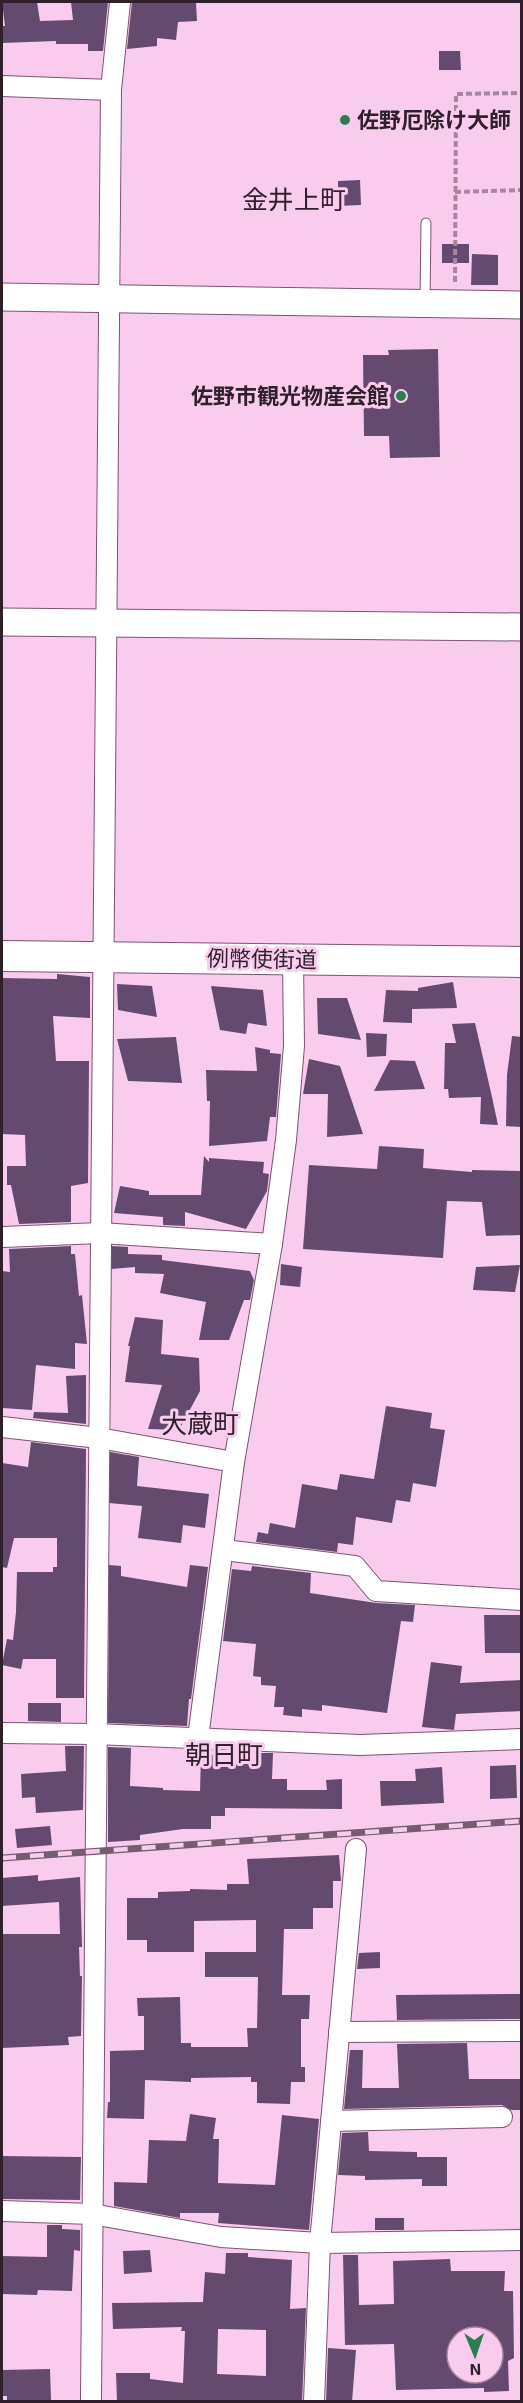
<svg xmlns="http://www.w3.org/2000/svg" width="523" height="2403" viewBox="0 0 523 2403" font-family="'Exo 2','Noto Sans JP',sans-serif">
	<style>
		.building { fill: #654a6f; fill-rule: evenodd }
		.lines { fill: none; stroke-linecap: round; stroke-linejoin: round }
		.lane-casing { stroke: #7b5471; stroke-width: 11 }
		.street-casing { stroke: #7b5471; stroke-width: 22 }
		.secondary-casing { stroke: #7b5471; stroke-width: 29 }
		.primary-casing { stroke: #7b5471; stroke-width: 32 }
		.path { stroke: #a7869e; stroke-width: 4; stroke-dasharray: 6 3; stroke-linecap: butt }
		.lane { stroke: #fff; stroke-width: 9 }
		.street { stroke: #fff; stroke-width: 20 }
		.secondary { stroke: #fff; stroke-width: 27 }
		.primary { stroke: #fff; stroke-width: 30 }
		.rail-casing { stroke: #765c6f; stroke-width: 7 }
		.rail { stroke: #f9cced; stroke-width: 4.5; stroke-dasharray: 14; stroke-linecap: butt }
		.poi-dot { fill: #2a7e50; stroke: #f9cced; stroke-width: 2 }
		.labels { text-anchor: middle; stroke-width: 6; stroke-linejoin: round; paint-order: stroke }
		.poi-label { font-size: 22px; font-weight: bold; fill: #30202c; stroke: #f9cced; text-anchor: start }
		.street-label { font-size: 22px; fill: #30202c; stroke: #f9cced }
		.quarter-label { font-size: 26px; fill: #30202c; stroke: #f9cced }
	</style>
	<rect width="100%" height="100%" fill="#f9cced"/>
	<!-- building -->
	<g class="building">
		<path d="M2,2H37L40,21L73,20L71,2H108L103,51H88V44H56V41L2,43V26H5Z"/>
		<path d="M132,2H196L197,21L178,22L176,40L157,38V46L127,49Z"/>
		<path d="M439,51H460L461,70H439Z"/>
		<path d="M360,180L361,205L338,206V181Z"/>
		<rect x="442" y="244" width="27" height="19"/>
		<path d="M472,254L498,255V285H471Z"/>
		<path d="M438,349L440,457L390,458L389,436H364L363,355H389L388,350Z"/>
		<path d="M57,974L90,977V1018L53,1016L56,1061H89L88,1183L71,1186V1222L19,1224L11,1185H7V1166H26L25,1135L2,1134V978L57,979Z"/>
		<path d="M453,982L457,1008L412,1009V1023L383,1022L386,990L418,991V988Z"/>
		<path d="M117,984L152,986L157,1017L118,1010Z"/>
		<path d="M211,986L263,990L267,1026L248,1023L246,1034L220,1030Z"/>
		<path d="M317,998H347L361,1040L318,1034Z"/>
		<path d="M475,1023L492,1097L498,1125L480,1124L481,1097L449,1098L448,1089H444L445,1043H456L452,1024Z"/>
		<path d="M366,1033L387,1034L386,1056L367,1057Z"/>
		<path d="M512,1036L522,1037V1127L506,1126L507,1075Z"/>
		<path d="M176,1037L182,1083L128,1081L117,1039Z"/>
		<path d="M255,1047L270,1050V1053L281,1054L276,1117H270L267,1141L209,1146L210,1101H207L206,1070L257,1071Z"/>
		<path d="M309,1059L340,1066L363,1134L327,1137L328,1094H303Z"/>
		<path d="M390,1060L415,1061L425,1089L374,1091Z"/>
		<path d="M379,1146L424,1149L423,1168L472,1172V1170L522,1171V1235L486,1236L482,1202L447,1201L443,1258L303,1249L309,1165L377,1169Z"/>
		<path d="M204,1156L209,1162V1158L264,1162L263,1173L269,1174L267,1191L246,1229L185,1212V1226L163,1225V1217L114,1213L120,1186L149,1191V1195H201Z"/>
		<path d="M71,1246V1254H75L79,1296L82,1295L87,1344L75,1343V1369L36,1365L32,1410L2,1408V1271L10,1272L9,1249Z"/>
		<path d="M111,1246L128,1247V1254L162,1255V1260L250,1271L254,1280L250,1300H244L229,1340H199L206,1302L160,1293L164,1274L135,1273V1267L111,1269Z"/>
		<path d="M281,1264L302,1267L300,1287L280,1285Z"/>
		<path d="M520,1265L515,1292L473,1290L476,1267Z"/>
		<path d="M135,1317L163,1320L161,1354L199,1358L200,1391L179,1430L148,1429L162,1385L125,1382L130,1346H128Z"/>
		<path d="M86,1375V1424L33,1418L34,1412L68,1413L66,1376Z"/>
		<path d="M386,1406L432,1413L430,1428L445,1430L436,1487L413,1483L410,1502L396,1500L392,1523L356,1517L353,1545L338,1543L337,1552L256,1542L258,1532L268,1534L270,1523L295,1528L302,1484L337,1490L340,1474L374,1479Z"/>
		<path d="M31,1442L86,1449L84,1698H56V1659H23L21,1669L2,1665L7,1639L13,1640L16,1612L17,1572H53V1567H57V1538H14L7,1568L2,1567V1463L28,1467Z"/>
		<path d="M110,1452L139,1457L137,1486L209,1494L205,1528L183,1525L181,1543L138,1538L142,1506L109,1503Z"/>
		<path d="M109,1565L121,1566V1576L187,1587L190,1565L208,1567L191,1699H189L187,1726L108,1723Z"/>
		<path d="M252,1566L311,1573L310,1593L376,1603L415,1605L413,1622L401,1621L387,1713L322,1705V1711L302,1709V1717L283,1715L284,1707H274L276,1686L261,1685V1677L253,1676L256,1644L223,1641L232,1569L251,1571Z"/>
		<path d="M484,1615H522V1653H485Z"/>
		<path d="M431,1662L462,1666L460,1683L522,1680V1711L456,1714L454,1730L422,1727Z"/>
		<path d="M28,1703H61V1722L28,1721Z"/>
		<path d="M65,1746H84L83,1810L36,1813L35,1797L22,1798L21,1774L66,1771Z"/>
		<path d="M108,1747L131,1748L130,1786L163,1788V1790L200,1791L201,1755H218V1762H255V1753H273L272,1779H287V1790H327L326,1780L342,1779V1809L225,1808V1816H211V1829H183L140,1835V1840L108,1842Z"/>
		<path d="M516,1765L517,1798L490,1799V1766Z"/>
		<path d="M442,1767L444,1803L381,1806L380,1781H416L415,1769Z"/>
		<path d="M50,1826L52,1845L17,1848L15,1829Z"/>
		<path d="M339,1855L341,1881H333V1908H313V1929H284L282,1995H310L309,2019H301V2067H305V2082H291L290,2104L257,2103V2082H251V2077L191,2078V2082L145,2080L144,2119L107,2118L108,2102H110V2051L144,2050V2016H138L137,1998L180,1997L181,2043H191V2047H248L247,2028H257L258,1977H205V1952H256V1920L194,1921V1952H147V1940H127V1898H158V1892L190,1891V1889L227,1890V1884H249L247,1859Z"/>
		<path d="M38,1875V1881L80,1877L82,1947H79L80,1976H82L81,2036L68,2037L69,2045L2,2048V1934H60L59,1902L2,1906V1878Z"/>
		<path d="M380,1952V1968L357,1969L359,1953Z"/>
		<path d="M522,1994V2019L397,2020L396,1995Z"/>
		<path d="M467,2043L469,2079H522V2110H511L502,2105L344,2109L350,2050H363L362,2088H399L397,2044Z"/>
		<path d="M190,2114L216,2118L213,2139H219L218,2183L275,2185L282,2115L319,2119L309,2230L218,2223L219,2213H180V2218L114,2206V2182L147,2183L149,2140L186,2141Z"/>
		<path d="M368,2132L369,2151L417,2152V2157H447V2186H422V2179L365,2180V2176L338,2175L342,2133Z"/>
		<path d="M2,2156L81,2157L80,2200L2,2199Z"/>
		<rect x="375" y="2218" width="29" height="12"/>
		<path d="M47,2225H62V2229L80,2230V2251L74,2250L72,2291L38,2290L37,2295L2,2294V2256L47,2257Z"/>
		<path d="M150,2250L152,2272L124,2274L123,2251Z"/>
		<path d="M226,2253H248V2257L292,2260L290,2309L306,2308L302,2402H117L116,2373H150V2379L183,2383L185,2331H181L182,2327L113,2329L112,2303L203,2302L205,2272L225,2274ZM218,2329L266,2330V2376L217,2374Z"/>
		<path d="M343,2255H358L359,2305L394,2304L393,2261L450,2259L451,2271H505L504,2291H513L514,2358L508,2361L509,2391L484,2392V2388L396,2390L394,2344L345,2345ZM457,2337H493V2373H457Z"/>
		<path d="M328,2348L356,2350L352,2402H326Z"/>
		<path d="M50,2369L51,2400L7,2401V2396H2V2370Z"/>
	</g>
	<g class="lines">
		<defs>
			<path id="lane" d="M425,301L426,223"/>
			<g id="street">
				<path d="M2,86L111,90"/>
				<path d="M2,1237L100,1233L272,1244"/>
				<path d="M2,1427L99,1438L234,1462"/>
				<path d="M224,1550L355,1566L376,1591L522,1600"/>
				<path d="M2,1733L95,1734L360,1745L522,1739"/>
				<path d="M198,1738L234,1462L272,1244L286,1140L294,1046L293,959"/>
				<path d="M339,2032L522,2031"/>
				<path d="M331,2121L502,2117"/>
				<path d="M2,2211L92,2214L221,2237L320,2243L522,2240"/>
				<path d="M91,2402C96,1631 102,860 111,90L120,2"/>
				<path d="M314,2402L320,2243L356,1849"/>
			</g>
			<g id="secondary">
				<path d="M2,297L522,305"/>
				<path d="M2,622L522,627"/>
			</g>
			<path id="primary" d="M2,956L522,962"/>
		</defs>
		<!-- lane casing -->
		<use href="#lane" class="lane-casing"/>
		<!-- street casing -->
		<use href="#street" class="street-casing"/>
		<!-- secondary casing -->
		<use href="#secondary" class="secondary-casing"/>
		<!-- primary casing -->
		<use href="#primary" class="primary-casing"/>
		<!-- path -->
		<g class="path">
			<path d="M455,192L522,190"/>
			<path d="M455,282L456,94L522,93"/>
		</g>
		<!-- lane -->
		<use href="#lane" class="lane"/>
		<!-- street -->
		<use href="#street" class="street"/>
		<!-- secondary -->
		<use href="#secondary" class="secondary"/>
		<!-- primary -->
		<use href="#primary" class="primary"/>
		<defs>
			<path id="rail" d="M2,1858L522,1821"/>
		</defs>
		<!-- rail casing -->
		<use href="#rail" class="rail-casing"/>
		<!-- rail -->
		<use href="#rail" class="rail"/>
	</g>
	<!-- markers -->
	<g class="poi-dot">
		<circle cx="345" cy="120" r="6"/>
		<circle cx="401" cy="396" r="6"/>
	</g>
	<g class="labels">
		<!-- poi labels -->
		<g class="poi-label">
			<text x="357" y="128">佐野厄除け大師</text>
			<text x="389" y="404" text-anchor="end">佐野市観光物産会館</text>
		</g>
		<!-- street labels -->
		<g class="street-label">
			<text transform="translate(262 959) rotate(1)" y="8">例幣使街道</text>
		</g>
		<!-- quarter labels -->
		<g class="quarter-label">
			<text x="294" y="209">金井上町</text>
			<text x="200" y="1433">大蔵町</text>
			<text x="224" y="1764">朝日町</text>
		</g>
	</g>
	<!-- border -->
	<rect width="523" height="2403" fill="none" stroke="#30202c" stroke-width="6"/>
	<!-- north arrow -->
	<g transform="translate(475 2355) rotate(178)"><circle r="28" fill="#f9cced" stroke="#a987a0" stroke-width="1.5"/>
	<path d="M0-4.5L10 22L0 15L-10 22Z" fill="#2a7e50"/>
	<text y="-9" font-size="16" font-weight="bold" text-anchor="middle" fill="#30202c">N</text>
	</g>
</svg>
